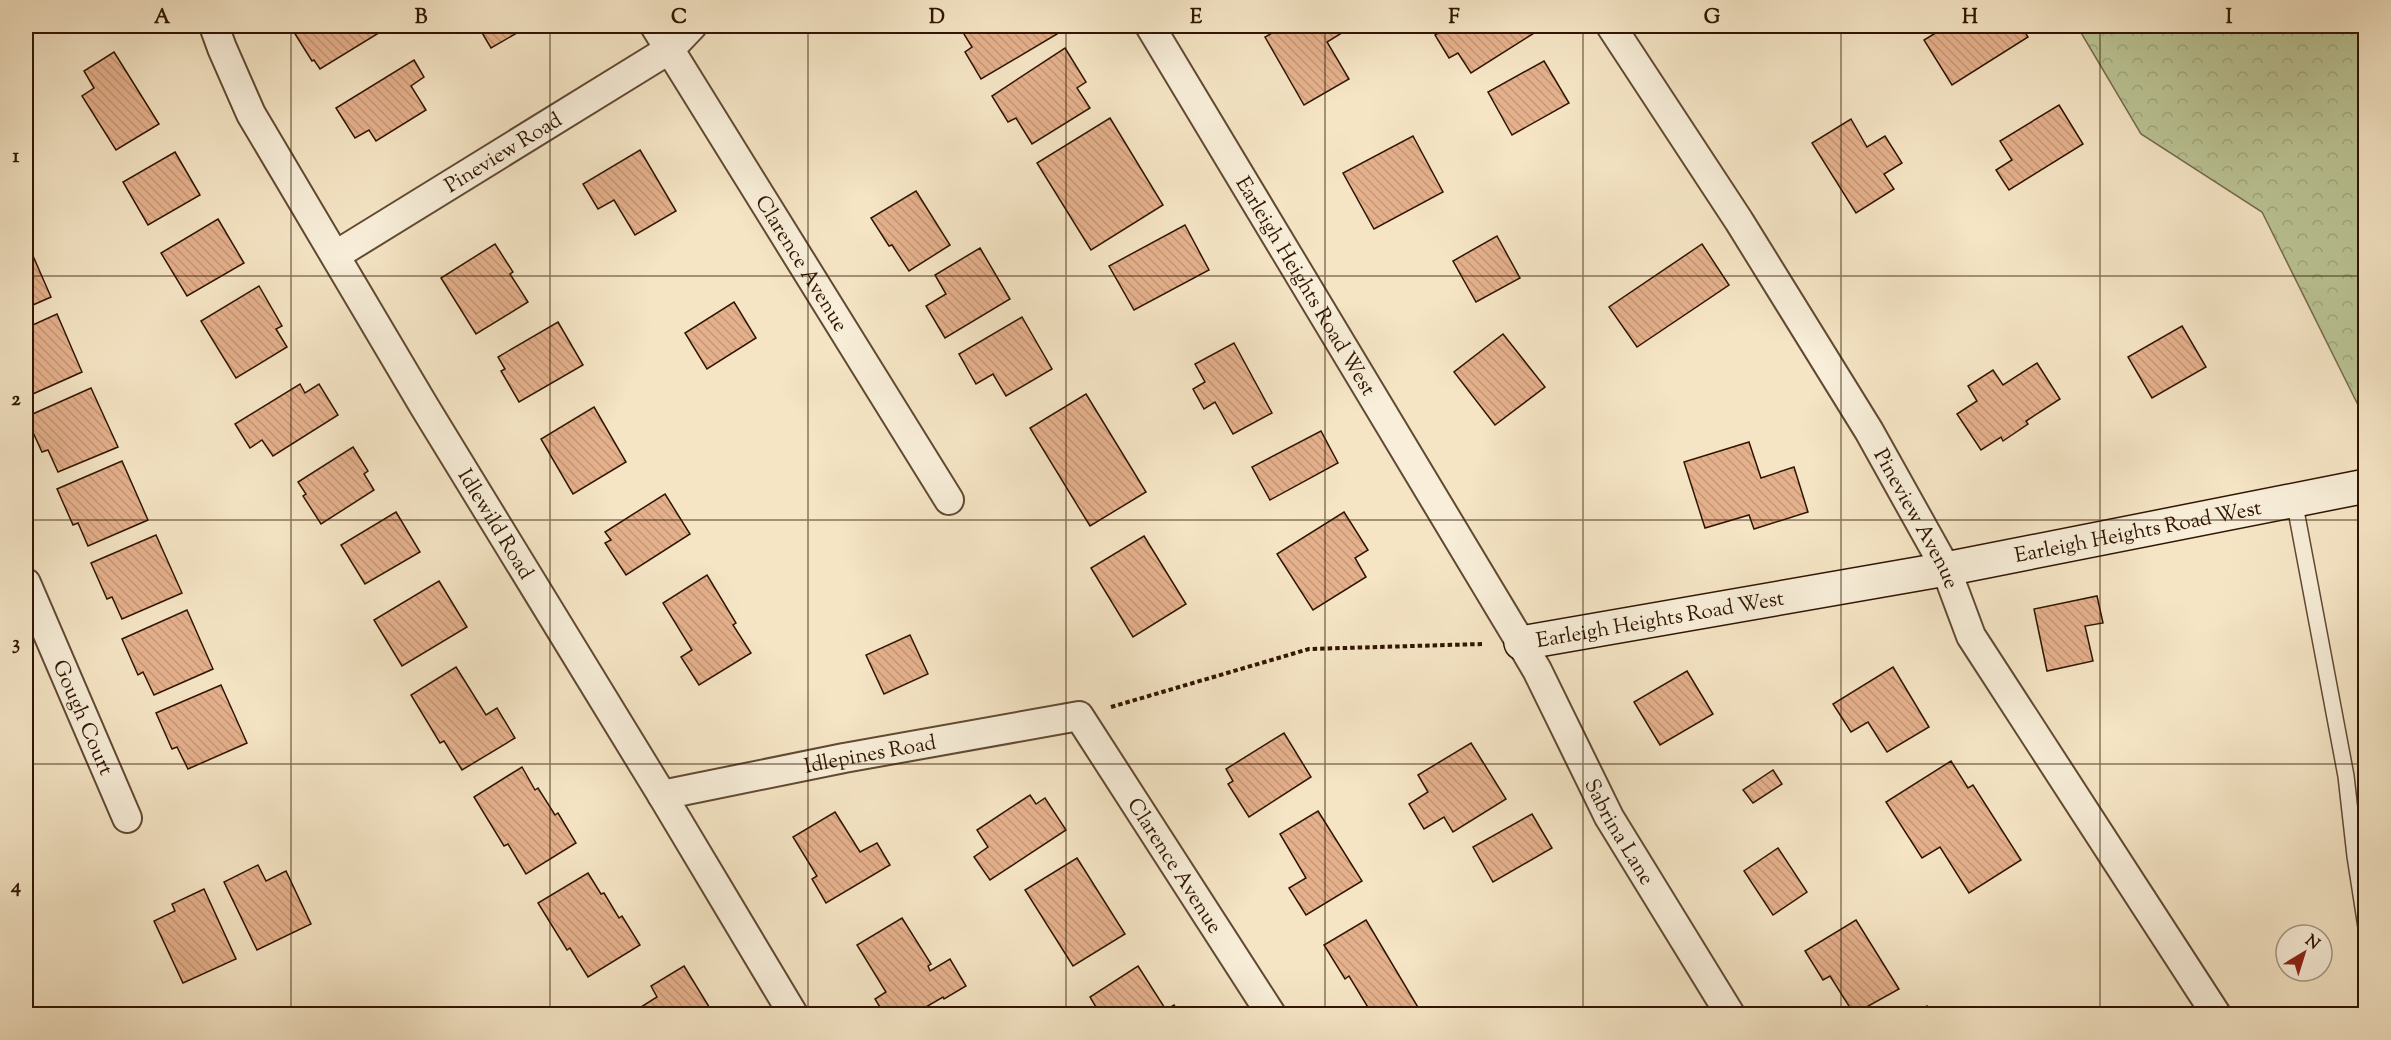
<svg xmlns="http://www.w3.org/2000/svg" width="2391" height="1040" viewBox="0 0 2391 1040" font-family="'Sorts Mill Goudy',serif">
	<style>
		.forest { fill: url(#forest-crowns); stroke: #766d4c; stroke-width: 1.5 }
		.building { fill: url(#building-back-hatch); stroke: #301501; stroke-width: 1.5 }
		.lines { fill: none; stroke-linecap: round; stroke-linejoin: round }
		.lane-casing { stroke: #614932; stroke-width: 18 }
		.street-casing { stroke: #614932; stroke-width: 32 }
		.secondary-casing { stroke: #301501; stroke-width: 36 }
		.path { stroke: #301501; stroke-width: 4; stroke-dasharray: 4.5 3; stroke-linecap: butt }
		.lane { stroke: #f8eed9; stroke-width: 15 }
		.street { stroke: #f8eed9; stroke-width: 28 }
		.secondary { stroke: #f8eed9; stroke-width: 33 }
		.grid { fill: none; stroke: #301501; stroke-width: 1.5; stroke-opacity: 0.55 }
		.labels { text-anchor: middle; stroke-width: 6; stroke-linejoin: round; paint-order: stroke }
		.street-label { font-size: 21px; fill: #301501; stroke: #f8eed9 }
		.neatline { fill: none; stroke: #301501; stroke-width: 2 }
		.grid-label { font-size: 20px; text-anchor: middle; font-weight: bold; fill: #301501 }
	</style>
	<defs>
		<pattern id="forest-crowns" width="20" height="18" patternUnits="userSpaceOnUse" patternTransform="scale(1.5)"><rect width="20" height="18" fill="#bbc596"/><path d="M2 6a3 3 0 1 1 6 0M12 15a3 3 0 1 1 6 0" fill="none" stroke="#a1a880"/></pattern>
		<pattern id="building-back-hatch" width="6" height="6" patternUnits="userSpaceOnUse" patternTransform="scale(1.5)"><rect width="6" height="6" fill="#e5b18d"/><path d="M-1 5l2 2M0 0l6 6M5-1l2 2" fill="none" stroke="#c59778"/></pattern>
	</defs>
	<rect width="100%" height="100%" fill="#f5e5c5"/>
	<filter id="stains"><feTurbulence type="fractalNoise" baseFrequency=".00333" numOctaves="4"/><feColorMatrix values="0 0 0 0 .2 0 0 0 0 .09 0 0 0 0 .02 0 0 0 .5 -.17"/></filter>
	<radialGradient id="worn" r=".72"><stop offset=".6" stop-color="#630" stop-opacity="0"/><stop offset="1" stop-color="#630" stop-opacity=".3"/></radialGradient>
	<!-- forest -->
	<path class="forest" d="M2077,26H2365V416L2364,417L2262,212L2141,134Z"/>
	<!-- building -->
	<g class="building">
		<path d="M298,26H379L382,31L320,69L314,60L312,61L292,29Z"/>
		<path d="M478,26H529L491,48Z"/>
		<path d="M959,26H1052L1057,34L981,79L965,52L972,47Z"/>
		<path d="M1285,26H1349L1350,28L1327,42L1349,79L1304,105L1265,37Z"/>
		<path d="M1450,26H1536L1539,30L1471,73L1458,53L1449,58L1435,35Z"/>
		<path d="M1720,26H1735L1724,32Z"/>
		<path d="M1947,26H2021L2028,37L1952,85L1924,40Z"/>
		<path d="M1065,48L1086,82L1077,88L1090,108L1032,144L1016,118L1008,122L992,96Z"/>
		<path d="M114,52L159,124L116,150L82,96L94,88L84,71Z"/>
		<path d="M414,60L424,77L411,86L426,110L376,141L369,130L355,138L336,108Z"/>
		<path d="M1544,61L1569,103L1512,135L1488,92Z"/>
		<path d="M2059,105L2083,144L2009,190L1996,170L2012,160L2000,141Z"/>
		<path d="M1110,118L1163,205L1091,250L1037,163Z"/>
		<path d="M1851,119L1867,147L1885,136L1902,163L1884,174L1894,189L1856,213L1812,143Z"/>
		<path d="M1413,136L1443,192L1374,229L1343,173Z"/>
		<path d="M640,150L676,211L635,235L614,200L598,209L583,184Z"/>
		<path d="M175,152L200,195L148,225L123,182Z"/>
		<path d="M916,191L950,245L909,271L892,245L889,246L871,218Z"/>
		<path d="M218,219L244,263L187,296L161,253Z"/>
		<path d="M1185,225L1209,270L1134,310L1109,266Z"/>
		<path d="M1497,236L1520,278L1476,302L1453,261Z"/>
		<path d="M26,240L51,297L26,308Z"/>
		<path d="M495,244L513,272L510,274L528,302L476,334L441,278Z"/>
		<path d="M1702,244L1729,285L1637,347L1609,307Z"/>
		<path d="M980,248L1010,299L945,338L926,306L946,294L935,275Z"/>
		<path d="M259,286L282,326L276,329L287,347L236,378L201,321Z"/>
		<path d="M734,302L756,338L707,369L685,333Z"/>
		<path d="M57,314L82,372L26,397V328Z"/>
		<path d="M1022,317L1052,369L1006,396L993,374L976,384L959,354Z"/>
		<path d="M558,322L583,365L519,402L501,371L505,369L498,357Z"/>
		<path d="M2182,326L2206,367L2152,398L2128,357Z"/>
		<path d="M1503,334L1545,387L1495,425L1454,372Z"/>
		<path d="M1234,343L1272,413L1233,434L1215,402L1204,409L1193,389L1205,382L1195,364Z"/>
		<path d="M2037,363L2060,399L2026,421L2028,424L2003,441L2001,437L1981,450L1957,414L1977,401L1968,386L1993,370L2003,385Z"/>
		<path d="M300,384L305,393L319,384L338,415L273,456L262,440L250,448L235,424Z"/>
		<path d="M91,388L118,447L58,472L48,450L42,452L26,417Z"/>
		<path d="M1086,394L1146,492L1090,526L1030,428Z"/>
		<path d="M594,407L626,462L573,494L541,439Z"/>
		<path d="M1321,431L1338,463L1270,500L1252,467Z"/>
		<path d="M1749,442L1761,478L1794,467L1808,512L1754,529L1749,515L1705,528L1684,462Z"/>
		<path d="M353,447L368,471L364,474L374,490L321,524L303,496L306,494L298,482Z"/>
		<path d="M122,461L148,520L88,546L78,523L73,525L57,489Z"/>
		<path d="M665,494L690,534L626,575L605,543L611,540L605,532Z"/>
		<path d="M396,512L420,552L365,584L341,545Z"/>
		<path d="M1344,512L1368,550L1355,558L1366,577L1313,610L1277,554Z"/>
		<path d="M156,535L182,593L122,619L112,597L107,599L91,563Z"/>
		<path d="M1144,536L1186,604L1133,637L1091,568Z"/>
		<path d="M707,575L736,623L733,625L751,653L699,685L681,657L692,650L663,603Z"/>
		<path d="M439,581L467,627L402,666L374,620Z"/>
		<path d="M2097,596L2103,623L2085,626L2093,661L2047,671L2034,609Z"/>
		<path d="M187,610L213,669L154,695L143,672L138,675L122,639Z"/>
		<path d="M910,635L928,674L884,694L866,655Z"/>
		<path d="M456,667L486,715L497,708L515,738L462,770L444,741L440,743L411,695Z"/>
		<path d="M1893,667L1929,727L1887,752L1868,722L1851,732L1833,704Z"/>
		<path d="M1687,671L1713,714L1660,745L1634,702Z"/>
		<path d="M221,685L247,743L188,769L177,747L172,749L156,713Z"/>
		<path d="M1284,733L1311,777L1249,817L1228,784L1233,781L1226,769Z"/>
		<path d="M1471,743L1506,799L1453,832L1444,817L1424,829L1409,804L1428,792L1418,775Z"/>
		<path d="M1951,761L1968,788L1973,785L2021,860L1969,893L1940,847L1922,858L1886,802Z"/>
		<path d="M522,767L535,790L538,788L555,815L558,813L576,843L526,874L508,844L504,846L474,797Z"/>
		<path d="M1773,770L1782,784L1753,803L1743,790Z"/>
		<path d="M1030,795L1036,804L1045,798L1066,830L990,880L974,857L988,847L977,830Z"/>
		<path d="M1318,811L1362,881L1306,915L1289,888L1306,878L1280,834Z"/>
		<path d="M835,812L860,852L877,843L890,865L826,903L812,879L817,876L793,837Z"/>
		<path d="M1532,814L1552,848L1493,882L1473,847Z"/>
		<path d="M1778,848L1807,892L1773,915L1744,871Z"/>
		<path d="M1077,858L1125,934L1073,966L1025,890Z"/>
		<path d="M258,865L266,881L286,871L311,924L257,950L224,882Z"/>
		<path d="M588,873L601,894L604,893L619,918L622,916L640,945L588,977L570,948L567,950L538,903Z"/>
		<path d="M204,889L236,959L183,983L154,921L175,911L172,904Z"/>
		<path d="M902,918L931,964L928,966L930,971L950,959L966,986L944,999L943,997L914,1014H884L875,999L886,992L857,945Z"/>
		<path d="M1366,920L1422,1014H1372L1349,976L1345,979L1324,945Z"/>
		<path d="M1856,920L1899,989L1854,1014L1830,976L1823,980L1805,951Z"/>
		<path d="M684,966L711,1010L704,1014H646L641,1007L657,997L651,986Z"/>
		<path d="M1138,966L1166,1010L1174,1005L1180,1014H1100L1090,997Z"/>
		<path d="M1927,1006L1932,1014H1914Z"/>
		<path d="M992,1008L996,1014H981Z"/>
	</g>
	<g class="lines">
		<defs>
			<path id="lane" d="M2294,500L2346,776L2355,856L2366,927"/>
			<g id="street">
				<path id="s1" d="M214,26L222,48L251,114L424,406L662,795L793,1014"/>
				<path id="s2" d="M655,26L949,500"/>
				<path id="s3" d="M1150,26L1521,643L1537,670L1609,817L1730,1014"/>
				<path id="s4" d="M1611,26L1739,221L1869,431L1946,569L1971,636L2216,1014"/>
				<path id="s5" d="M336,255L670,49L692,26"/>
				<path id="s6" d="M26,583L127,818"/>
				<path id="s7" d="M662,795L844,758L1079,716L1271,1014"/>
			</g>
			<g id="secondary">
				<path id="s8" d="M1521,643L1946,569L2366,486"/>
			</g>
		</defs>
		<!-- lane casing -->
		<use href="#lane" class="lane-casing"/>
		<!-- street casing -->
		<use href="#street" class="street-casing"/>
		<!-- secondary casing -->
		<use href="#secondary" class="secondary-casing"/>
		<!-- path -->
		<path class="path" d="M1111,707L1309,649L1482,644"/>
		<!-- lane -->
		<use href="#lane" class="lane"/>
		<!-- street -->
		<use href="#street" class="street"/>
		<!-- secondary -->
		<use href="#secondary" class="secondary"/>
	</g>
	<!-- grid -->
	<path class="grid" d="M291,26V1014M550,26V1014M808,26V1014M1066,26V1014M1325,26V1014M1583,26V1014M1841,26V1014M2100,26V1014M26,276H2366M26,520H2366M26,764H2366"/>
	<g class="labels">
		<!-- street labels -->
		<g class="street-label">
			<text dy="7" stroke="none"><textPath href="#s5" startOffset="196">Pineview Road</textPath></text>
			<text dy="7" stroke="none"><textPath href="#s2" startOffset="279">Clarence Avenue</textPath></text>
			<text dy="7" stroke="none"><textPath href="#s3" startOffset="303">Earleigh Heights Road West</textPath></text>
			<text dy="7" stroke="none"><textPath href="#s4" startOffset="580">Pineview Avenue</textPath></text>
			<text dy="7" stroke="none"><textPath href="#s1" startOffset="573">Idlewild Road</textPath></text>
			<text dy="7" stroke="none"><textPath href="#s8" startOffset="627">Earleigh Heights Road West</textPath></text>
			<text dy="7" stroke="none"><textPath href="#s8" startOffset="141">Earleigh Heights Road West</textPath></text>
			<text dy="7" stroke="none"><textPath href="#s6" startOffset="146">Gough Court</textPath></text>
			<text dy="7" stroke="none"><textPath href="#s7" startOffset="212">Idlepines Road</textPath></text>
			<text dy="7" stroke="none"><textPath href="#s3" startOffset="933">Sabrina Lane</textPath></text>
			<text dy="7" stroke="none"><textPath href="#s7" startOffset="602">Clarence Avenue</textPath></text>
		</g>
	</g>
	<!-- margin -->
	<rect width="2391" height="1040" fill="none" stroke="#f5e5c5" stroke-width="66"/>
	<!-- north arrow -->
	<g transform="translate(2304 953) rotate(38)"><circle r="28" fill="#f8eed9" stroke="#a89783" stroke-width="1.5"/>
	<path d="M0-4.5L10 22L0 15L-10 22Z" fill="#8f2418"/>
	<text y="-9" font-size="16" font-weight="bold" text-anchor="middle" fill="#301501">N</text>
	</g>
	<rect x="33" y="33" width="2325" height="974" class="neatline"/>
	<g class="grid-label">
		<text x="162" y="23">A</text>
		<text x="421" y="23">B</text>
		<text x="679" y="23">C</text>
		<text x="937" y="23">D</text>
		<text x="1196" y="23">E</text>
		<text x="1454" y="23">F</text>
		<text x="1712" y="23">G</text>
		<text x="1970" y="23">H</text>
		<text x="2229" y="23">I</text>
		<text x="16" y="162">1</text>
		<text x="16" y="405">2</text>
		<text x="16" y="649">3</text>
		<text x="16" y="892">4</text>
	</g>
	<rect width="100%" height="100%" filter="url(#stains)"/>
	<rect width="100%" height="100%" fill="url(#worn)"/>
</svg>
